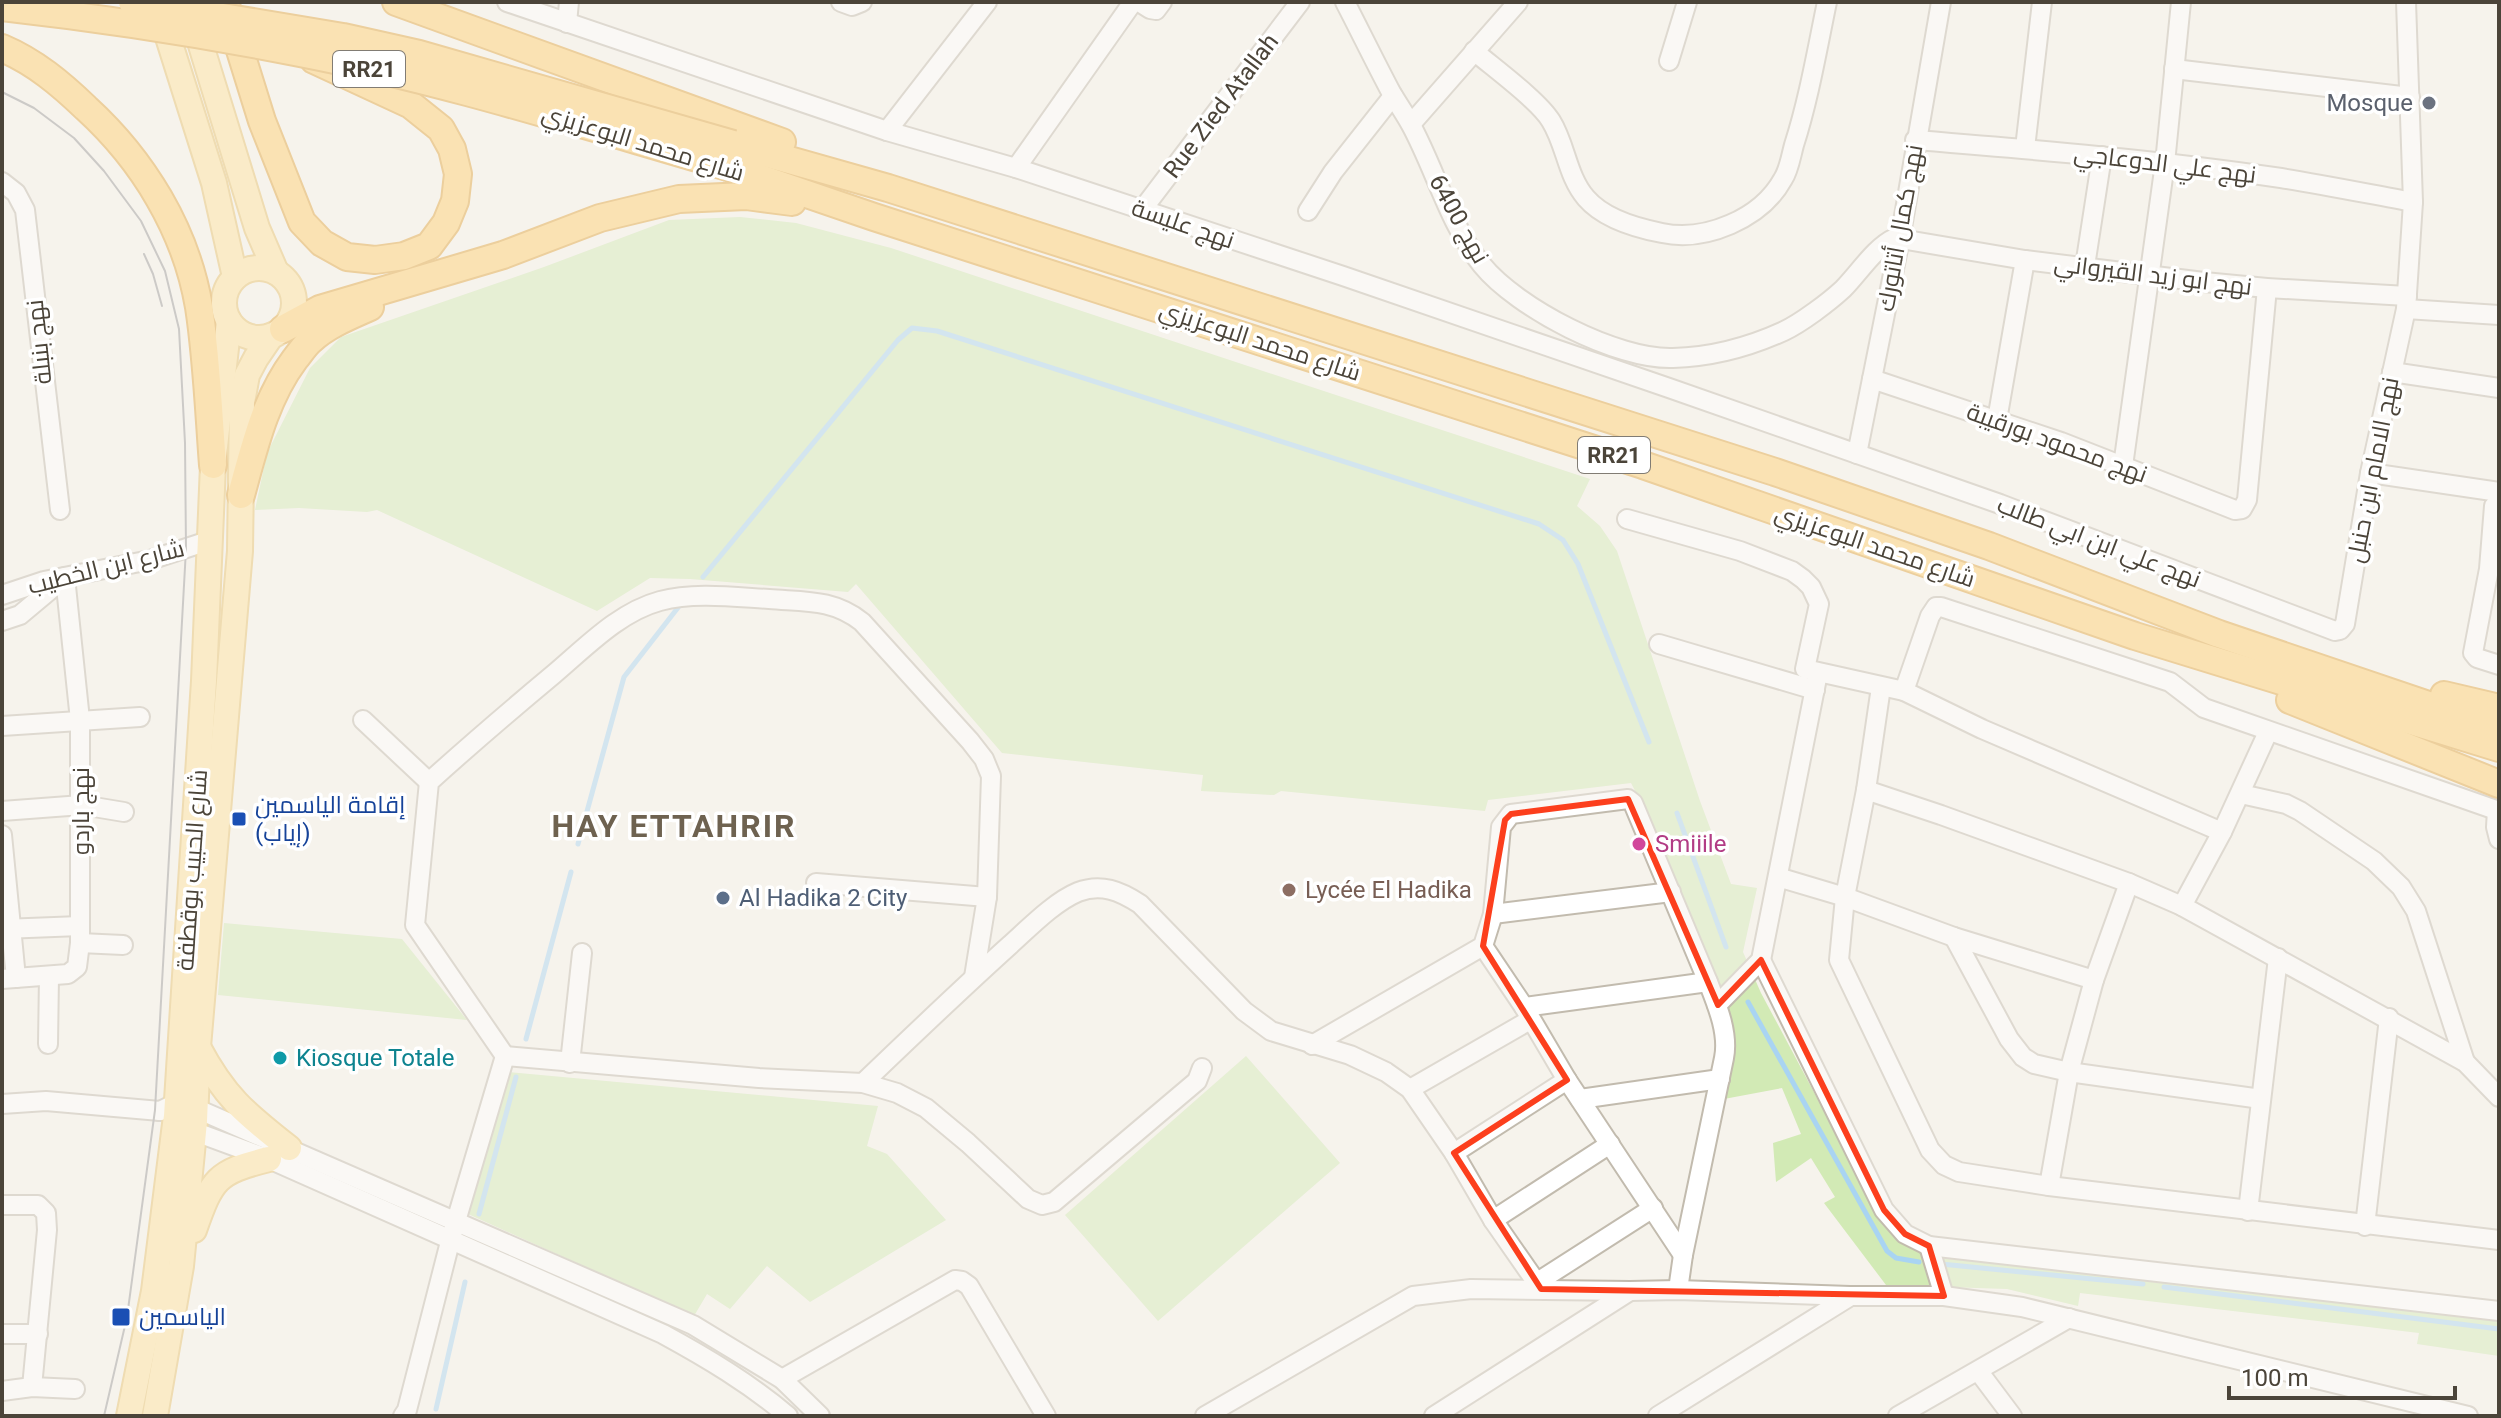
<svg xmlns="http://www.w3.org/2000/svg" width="2501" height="1418" viewBox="0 0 2501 1418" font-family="Roboto,Cairo,sans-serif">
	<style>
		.green { fill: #d2eab5 }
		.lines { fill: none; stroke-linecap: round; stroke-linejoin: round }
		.stream { stroke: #a9d4f2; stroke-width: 5 }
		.minor-casing { stroke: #c2bbae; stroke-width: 22 }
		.major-casing { stroke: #e6c16a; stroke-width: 28 }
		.highway-casing { stroke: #e0a43c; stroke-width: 30 }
		.minor { stroke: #fff; stroke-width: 18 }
		.major { stroke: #ffe39c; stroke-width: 24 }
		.highway { stroke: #ffcf6e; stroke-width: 26 }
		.tram { stroke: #9a9a9a; stroke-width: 2 }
		.highway-bridge-casing { stroke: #e0a43c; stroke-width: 30; stroke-linecap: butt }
		.highway-bridge { stroke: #ffcf6e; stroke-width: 26 }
		.marked { fill: none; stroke: #fc3f1d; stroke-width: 6; stroke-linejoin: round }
		.worship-dot { fill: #6b7280; stroke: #fff; stroke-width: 3 }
		.transit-dot { fill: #1a4fb4; stroke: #fff; stroke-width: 3 }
		.hotel-dot { fill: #d1479c; stroke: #fff; stroke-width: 3 }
		.education-dot { fill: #8d6e63; stroke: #fff; stroke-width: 3 }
		.service-dot { fill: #5c6f8a; stroke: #fff; stroke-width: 3 }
		.culture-dot { fill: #0f9aa8; stroke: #fff; stroke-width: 3 }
		.labels { text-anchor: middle; stroke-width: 7; stroke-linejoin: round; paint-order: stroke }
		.shield { fill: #fff; stroke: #817c74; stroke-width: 2 }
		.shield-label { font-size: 22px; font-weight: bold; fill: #4b4439 }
		.worship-label { font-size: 24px; fill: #5b616d; stroke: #fff; text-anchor: end }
		.street-label { font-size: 24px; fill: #4b4439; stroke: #fff }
		.transit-label { font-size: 24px; fill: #164399; stroke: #fff; text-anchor: start }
		.hotel-label { font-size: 24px; fill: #b23c85; stroke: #fff; text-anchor: start }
		.education-label { font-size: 24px; fill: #785e54; stroke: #fff; text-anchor: start }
		.service-label { font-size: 24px; fill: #4e5e75; stroke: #fff; text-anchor: start }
		.culture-label { font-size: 24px; fill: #0d838f; stroke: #fff; text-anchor: start }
		.district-label { font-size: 32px; font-weight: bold; letter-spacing: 2px; fill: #6e6250; stroke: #fff }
	</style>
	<rect width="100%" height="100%" fill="#f6f3ec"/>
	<!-- green -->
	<g class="green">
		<path d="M740,217L796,223L891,248L1590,479L1577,506L1600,526L1617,551L1700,801L1731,884L1757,888L1743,952L1761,993L1879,1214L1901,1239L2499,1315V1356L2417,1344L2419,1333L2080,1293L2078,1306L2007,1289L1886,1285L1824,1203L1835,1197L1811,1158L1776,1182L1773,1143L1801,1134L1782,1088L1724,1099L1734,1034L1652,823L1631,783L1488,800L1485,811L1281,791L1274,795L1201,791L1203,775L1002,753L856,584L848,592L690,579L650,578L597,611L377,510L367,512L299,508L255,510L267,453L310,368L341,337L544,267L669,220Z"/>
		<path d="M224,923L402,939L467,1020L218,995Z"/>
		<path d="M1246,1056L1340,1163L1158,1321L1065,1215Z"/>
		<path d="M508,1072L878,1106L867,1146L887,1154L946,1220L810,1302L767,1266L730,1309L707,1294L694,1316L468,1214Z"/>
	</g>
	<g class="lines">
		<!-- stream -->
		<g class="stream">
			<path d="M703,577L898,340L912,328L937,331L1539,524L1563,540L1578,564L1649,742"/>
			<path d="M1677,813L1726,947"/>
			<path d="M578,844L624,677L680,605"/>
			<path d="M1748,1002L1887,1251L1896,1258L1919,1262"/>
			<path d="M526,1039L571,872"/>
			<path d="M479,1214L516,1077"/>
			<path d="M1941,1264L2143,1284"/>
			<path d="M2164,1287L2499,1329"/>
			<path d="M436,1409L465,1282"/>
		</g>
		<defs>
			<g id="minor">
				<path d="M507,2L887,131L1016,168L1343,276L1669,388L2000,504L2335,631L2340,630L2345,624L2370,473L2406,309L2413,202L2406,2"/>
				<path d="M841,2L852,6L862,2"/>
				<path d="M1139,2L1150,9L1156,10L1162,2"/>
				<path d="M1345,2C1361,33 1376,64 1392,94C1398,104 1405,114 1411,125C1435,169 1450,226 1482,265C1517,308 1617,360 1673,358C1712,357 1749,347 1784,331C1801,323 1829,302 1843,289C1859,273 1875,247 1895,238L2025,260L2204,282L2267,288L2407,296"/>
				<path d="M567,23L569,2"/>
				<path d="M1474,51C1494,68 1539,101 1551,121C1566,145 1567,176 1586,198C1604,219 1636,228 1662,233C1705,242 1761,219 1783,179C1789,170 1791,156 1794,145C1809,98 1817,50 1827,2"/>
				<path d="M1669,61L1687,2"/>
				<path d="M2174,69L2410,97"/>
				<path d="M1411,124L1518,2"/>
				<path d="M887,131L987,2"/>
				<path d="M1915,140C2037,150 2160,160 2281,178C2325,185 2369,194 2413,202"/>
				<path d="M2025,148L2042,2"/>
				<path d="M1016,168L1133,2"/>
				<path d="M2,182L16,193L25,210L60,510"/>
				<path d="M1142,210L1300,2"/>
				<path d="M1308,211L1333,172L1393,96"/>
				<path d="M2085,266L2102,156"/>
				<path d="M2406,309L2499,315"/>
				<path d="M2392,372L2499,388"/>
				<path d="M1872,379L2061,442L2235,510L2242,509L2247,500L2267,288"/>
				<path d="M1997,420L2025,260"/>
				<path d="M1857,454L1900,239L1941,2"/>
				<path d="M2123,466L2165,163L2181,2"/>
				<path d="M2370,473L2499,492"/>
				<path d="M2499,502L2494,506L2489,569L2473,653L2477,658L2499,665"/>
				<path d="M1627,519L1740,551L1792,571L1803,579L1811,587L1819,604L1805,669L1904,691L1982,729L2222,832"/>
				<path d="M2,595L44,581L150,560L211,540"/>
				<path d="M2,621L20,615L63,579"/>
				<path d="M1659,644L1815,690"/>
				<path d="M1881,687L1866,790L1845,897L1839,960L1930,1150L1944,1165L1959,1172L2049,1186L2499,1240"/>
				<path d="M1904,691L1930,616L1936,607H1941L2170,682L2204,708L2499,811"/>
				<path d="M363,720L429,782"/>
				<path d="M2,726L140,717"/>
				<path d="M1866,790L1941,815L2129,883L2182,906L2465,1062L2499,1097"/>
				<path d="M2241,794L2286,804L2300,811L2374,861L2401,887L2416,911L2465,1062"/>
				<path d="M2497,810L2496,827L2499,839"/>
				<path d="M2,811L82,805L124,812"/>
				<path d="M2,835L16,978"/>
				<path d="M1778,877L1845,897L1954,937L2094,980"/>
				<path d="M816,883L987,897"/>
				<path d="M2182,906L2222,832L2268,732"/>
				<path d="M1493,914L1671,892"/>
				<path d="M3,929L80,926"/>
				<path d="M1954,937L2009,1039L2023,1057L2034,1064L2069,1072L2261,1099"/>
				<path d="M80,943L123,945"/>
				<path d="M1483,946L1524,1007L1567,1080L1683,1255"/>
				<path d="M1761,960L1884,1210L1905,1234L1929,1246L2499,1311"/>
				<path d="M2,979L68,974L77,967L80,943V720L65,577"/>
				<path d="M1717,1005L1761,960L1818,673"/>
				<path d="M1524,1007L1708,982"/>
				<path d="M48,1044L49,976"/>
				<path d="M1312,1045L1483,946L1493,914L1501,827L1511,814L1628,799L1633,803L1708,982C1717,1005 1729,1033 1724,1058L1683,1255L1678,1290"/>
				<path d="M505,1056L415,925L429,782C470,745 512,709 554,674C586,647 619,612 660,601C694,592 734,597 769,599C805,602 833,599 862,622L970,741L984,759L991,776L987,897L974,977"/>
				<path d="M505,1056L759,1078L863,1083L897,1093L926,1108L968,1143L1028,1199L1042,1205L1054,1202L1197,1081L1202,1068"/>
				<path d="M570,1063L582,953"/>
				<path d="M863,1083C912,1036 960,990 1010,945C1029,928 1054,902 1078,892C1101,883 1120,891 1140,904L1244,1011L1271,1031L1350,1055L1386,1072L1410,1089L1454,1153L1493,1220L1541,1289"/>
				<path d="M1410,1089L1530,1020"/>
				<path d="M1580,1099L1720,1079"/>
				<path d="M2,1104L46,1101L160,1111"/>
				<path d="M160,1111L176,1103L195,1108L693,1325L782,1379L820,1416"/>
				<path d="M182,1127L269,1159L663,1334C707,1358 749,1383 788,1416"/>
				<path d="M1454,1153L1567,1080"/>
				<path d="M2049,1186L2069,1072L2094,980L2129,883"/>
				<path d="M2,1205H38L46,1213L47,1230L32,1387"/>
				<path d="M2248,1211L2278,958"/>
				<path d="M1493,1220L1610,1144"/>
				<path d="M2365,1226L2389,1018"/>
				<path d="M1929,1246L1944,1296"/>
				<path d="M1536,1283L1653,1208"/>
				<path d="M2,1334H38"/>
				<path d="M1979,1372L2012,1416"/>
				<path d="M782,1379L955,1280L962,1281L969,1286L1046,1416"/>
				<path d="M2,1391L32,1387L75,1389"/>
				<path d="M403,1416L407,1410L451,1238L505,1056"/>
				<path d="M1205,1416L1413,1296L1471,1289L1630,1291L1678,1290L1850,1296H1944L2022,1307L2468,1416"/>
				<path d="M1434,1416L1630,1291"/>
				<path d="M1658,1416L1849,1297"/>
				<path d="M1898,1416L2069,1318"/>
			</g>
			<g id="major">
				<path d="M160,12L214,183L235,277"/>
				<path d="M192,16L257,228L276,272"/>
				<circle cx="259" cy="303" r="35"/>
				<path d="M198,1047C225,1098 246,1114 289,1148"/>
				<path d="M194,1230C212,1179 216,1172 269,1159"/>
				<path d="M129,1416L154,1291L176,1116L204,681L213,465L229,321"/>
				<path d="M155,1416L181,1266L195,1121L198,1047L240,551L242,402L247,375L256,358L271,336"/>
			</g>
			<g id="highway">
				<path d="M225,2L262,121L302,222L322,243L347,257L375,260L404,256L429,246L446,223L455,201L458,174L452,149L441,129L411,105L314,60"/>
				<path d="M396,2L782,142"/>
				<path d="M2,48C35,62 61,84 86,108C143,160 186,230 199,307C207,359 209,413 213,465"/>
				<path d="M733,144L888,188L1775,472L1989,546L2219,634L2499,729"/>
				<path d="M728,167L874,217L1643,465L2135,636L2499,748"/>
				<path d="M283,329L320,309L503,255L600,218L679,199L746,196L792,202"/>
				<path d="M241,495C254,448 265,399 295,359C300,353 305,345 311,340C327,325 350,316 370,307"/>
				<path d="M2444,695L2499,708"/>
				<path d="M2290,700L2499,784"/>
			</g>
		</defs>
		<!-- minor casing -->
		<use href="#minor" class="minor-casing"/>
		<!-- major casing -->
		<use href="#major" class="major-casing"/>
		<!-- highway casing -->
		<use href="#highway" class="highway-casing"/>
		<!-- minor -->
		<use href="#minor" class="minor"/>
		<!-- major -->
		<use href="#major" class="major"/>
		<!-- highway -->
		<use href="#highway" class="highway"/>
		<!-- tram -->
		<g class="tram">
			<path d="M2,92L34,108L74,138L104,171L141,221L165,271L179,329L185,443L186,549L155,1110L127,1317L104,1416"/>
			<path d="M144,254L153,274L162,306"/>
		</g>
		<defs>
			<g id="highway-bridge">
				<path d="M132,2L343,37L419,54L733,144"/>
				<path d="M2,7C100,18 199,33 295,52C442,80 585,126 728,167"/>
			</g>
		</defs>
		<!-- highway-bridge casing -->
		<use href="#highway-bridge" class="highway-bridge-casing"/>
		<!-- highway-bridge -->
		<use href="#highway-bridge" class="highway-bridge"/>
	</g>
	<!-- marked area -->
	<path d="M0 0H2501V1418H0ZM1628,799L1718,1005L1761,960L1884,1210L1905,1234L1929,1246L1944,1296L1541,1289L1454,1153L1567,1080L1483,946L1505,820L1511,814Z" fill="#f6f3ec" fill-opacity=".55" fill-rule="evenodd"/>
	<path class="marked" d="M1628,799L1718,1005L1761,960L1884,1210L1905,1234L1929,1246L1944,1296L1541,1289L1454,1153L1567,1080L1483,946L1505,820L1511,814Z"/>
	<!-- markers -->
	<circle class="worship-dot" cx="2429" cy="103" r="8"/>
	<g class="transit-dot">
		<rect x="231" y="811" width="16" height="16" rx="4"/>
		<rect x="111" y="1307" width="20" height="20" rx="4"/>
	</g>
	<circle class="hotel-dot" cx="1639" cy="844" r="8"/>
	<circle class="education-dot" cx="1289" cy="890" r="8"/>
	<circle class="service-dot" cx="723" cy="898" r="8"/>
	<circle class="culture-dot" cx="280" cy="1058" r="8"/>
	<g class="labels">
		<!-- shield labels -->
		<g class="shield">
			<rect x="333" y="51" width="72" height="36" rx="6"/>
			<rect x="1578" y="437" width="72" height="36" rx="6"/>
		</g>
		<g class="shield-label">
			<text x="369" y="77">RR21</text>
			<text x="1614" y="463">RR21</text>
		</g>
		<!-- worship labels -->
		<g class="worship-label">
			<text x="2413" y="111">Mosque</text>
		</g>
		<!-- street labels -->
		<g class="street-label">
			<text transform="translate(1221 106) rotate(-53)" y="8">Rue Zied Atallah</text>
			<text transform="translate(643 143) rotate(17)" y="8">شارع محمد البوعزيزي</text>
			<text transform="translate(2165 164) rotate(7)" y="8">نهج علي الدوعاجي</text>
			<text transform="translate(1459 219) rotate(61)" y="8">نهج 6400</text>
			<text transform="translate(1183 224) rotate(19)" y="8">نهج عليسة</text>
			<text transform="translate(1900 228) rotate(-80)" y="8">نهج كمال أتاتورك</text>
			<text transform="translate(2153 275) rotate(7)" y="8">نهج ابو زيد القيرواني</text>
			<text transform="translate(1260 341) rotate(18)" y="8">شارع محمد البوعزيزي</text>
			<text transform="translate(39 342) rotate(-96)" y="8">نهج بنبلة</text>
			<text transform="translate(2057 443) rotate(20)" y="8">نهج محمود بورقيبة</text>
			<text transform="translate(2373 470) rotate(-79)" y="8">نهج الامام ابن حنبل</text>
			<text transform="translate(2099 542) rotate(21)" y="8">نهج علي ابن ابي طالب</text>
			<text transform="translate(1875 546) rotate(19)" y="8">شارع محمد البوعزيزي</text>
			<text transform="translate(106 567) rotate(-14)" y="8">شارع ابن الخطيب</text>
			<text transform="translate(81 811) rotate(-90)" y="8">نهج باردو</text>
			<text transform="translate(192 870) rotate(-86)" y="8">شارع الحبيب بوقطفة</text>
		</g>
		<!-- transit labels -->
		<g class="transit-label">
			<text x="255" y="813">إقامة الياسمين<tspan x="255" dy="28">(إياب)</tspan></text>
			<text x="139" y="1325">الياسمين</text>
		</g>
		<!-- hotel labels -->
		<g class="hotel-label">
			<text x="1655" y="852">Smiiile</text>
		</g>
		<!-- education labels -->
		<g class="education-label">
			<text x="1305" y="898">Lycée El Hadika</text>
		</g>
		<!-- service labels -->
		<g class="service-label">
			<text x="739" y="906">Al Hadika 2 City</text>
		</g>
		<!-- culture labels -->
		<g class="culture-label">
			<text x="296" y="1066">Kiosque Totale</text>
		</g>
		<!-- district labels -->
		<g class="district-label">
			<text x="674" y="837">HAY ETTAHRIR</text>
		</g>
	</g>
	<!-- border -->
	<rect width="2501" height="1418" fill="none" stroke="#4b4439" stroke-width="8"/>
	<!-- scale -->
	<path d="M2229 1386v12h226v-12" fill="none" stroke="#4b4439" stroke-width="4"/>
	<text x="2241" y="1386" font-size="24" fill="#4b4439" stroke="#ffffff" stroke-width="6" paint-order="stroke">100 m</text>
</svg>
